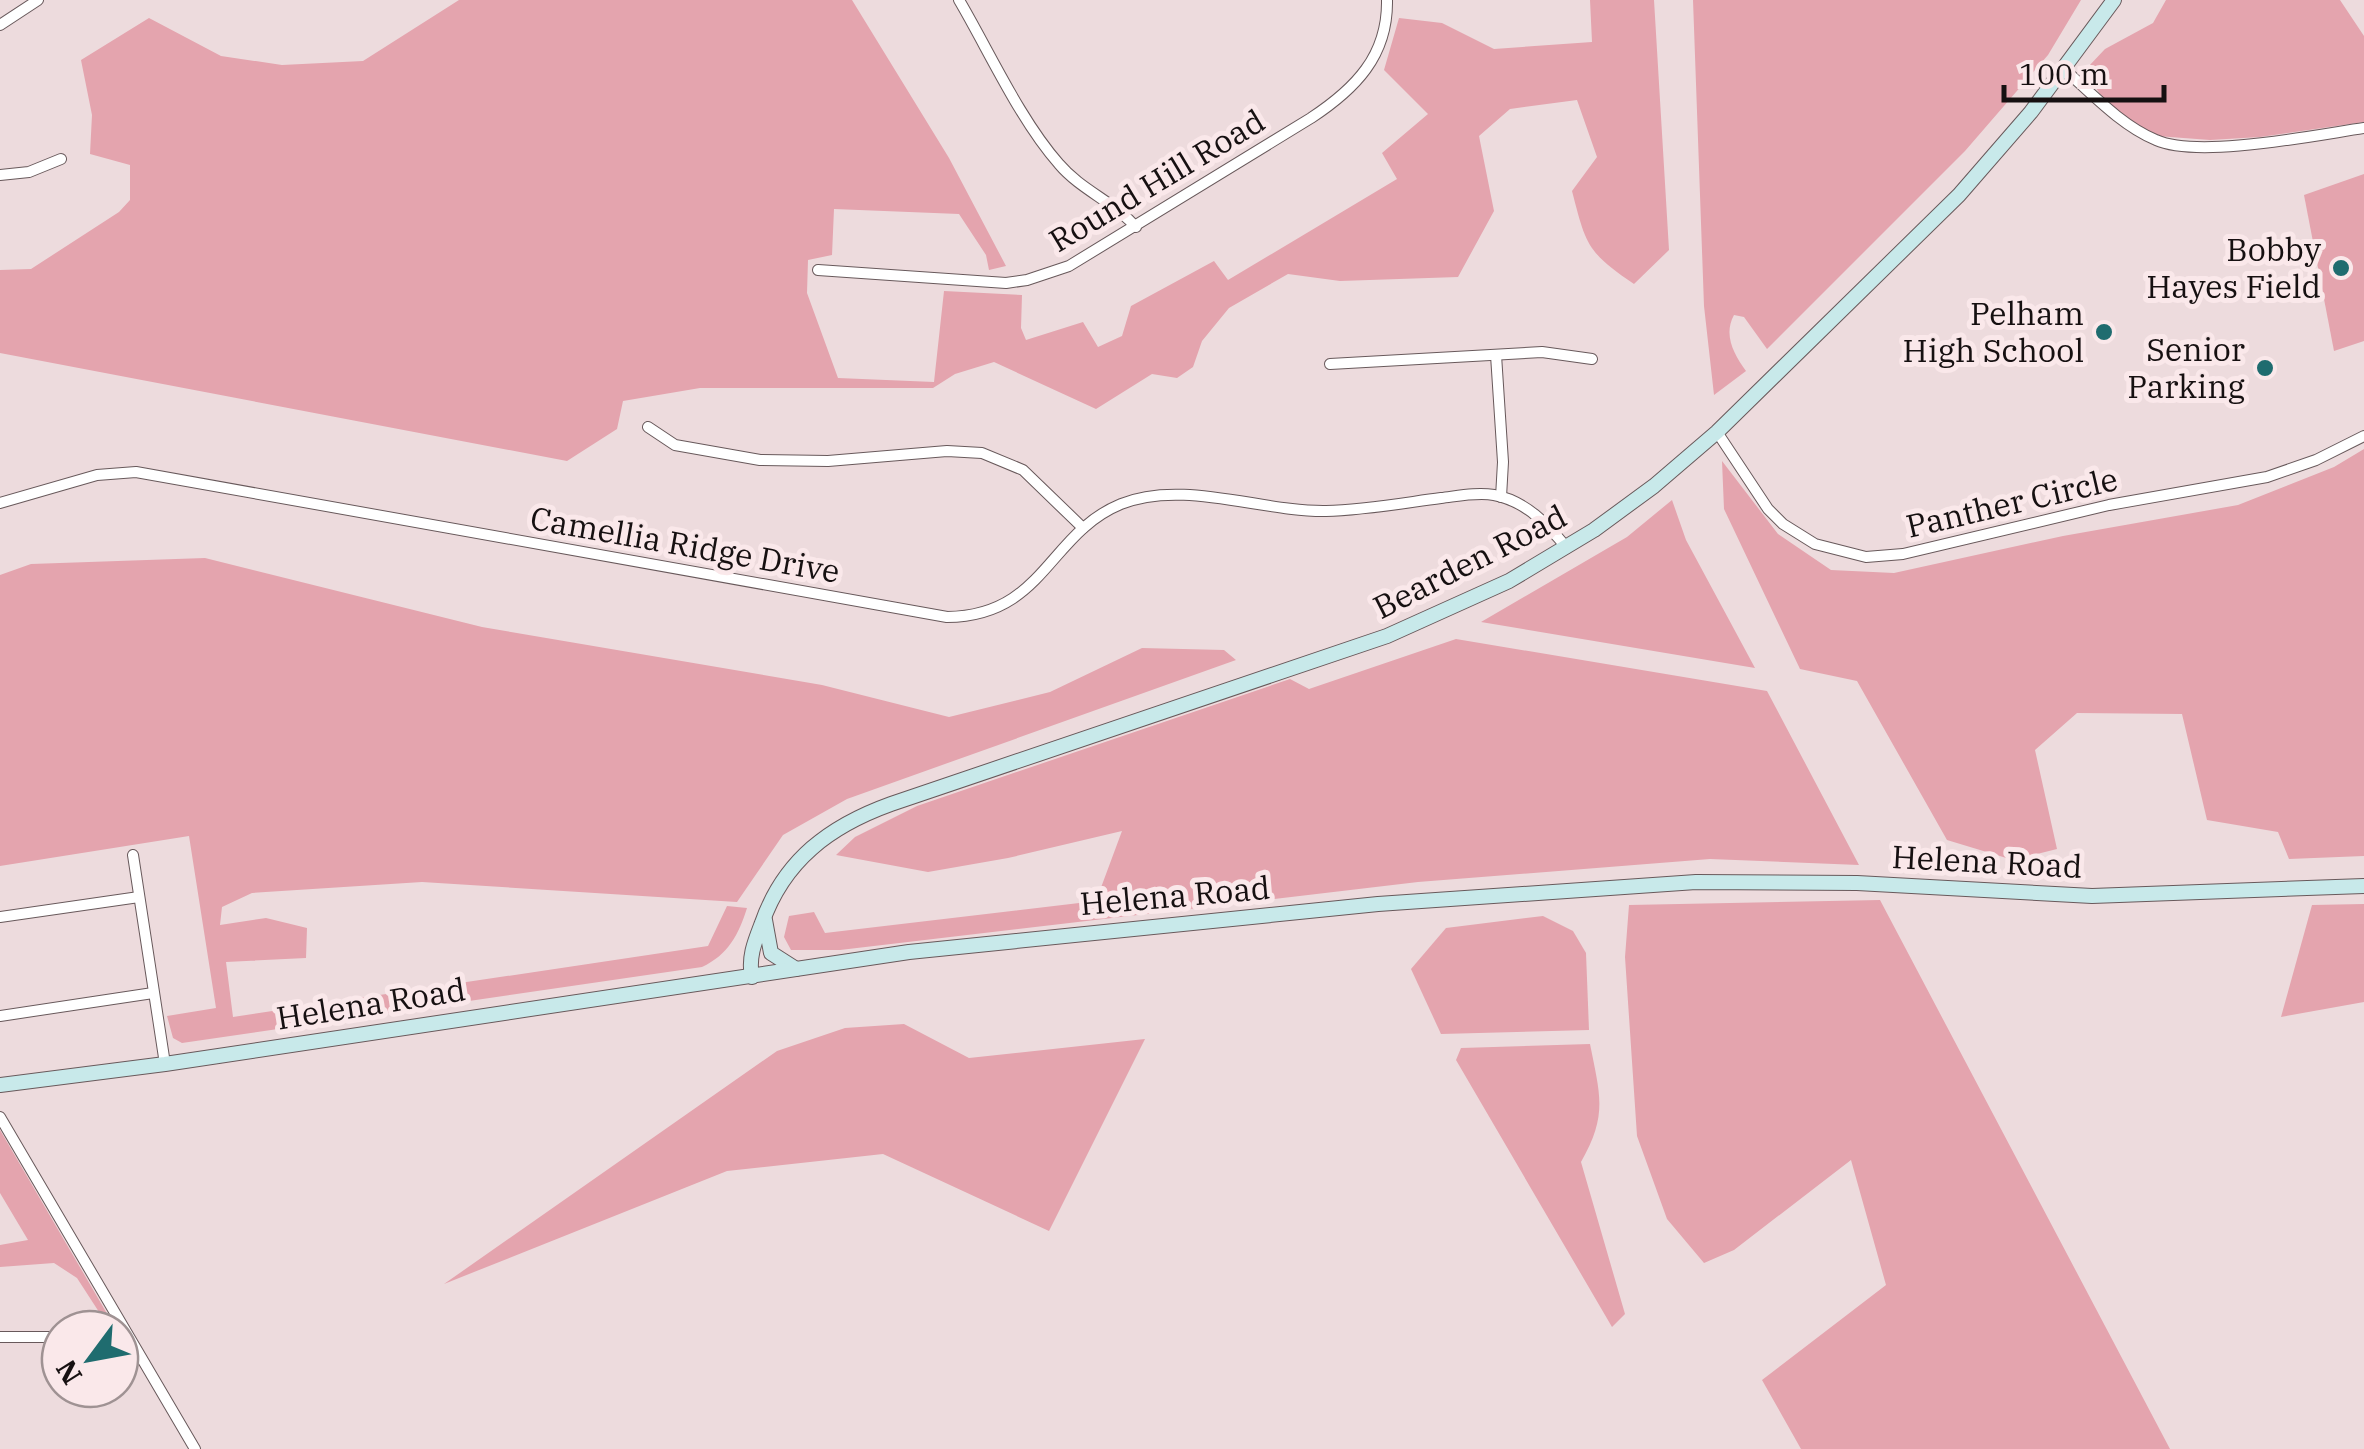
<svg xmlns="http://www.w3.org/2000/svg" width="2364" height="1449" viewBox="0 0 2364 1449" font-family="'IBM Plex Serif',serif">
	<style>
		.green { fill: #e4a4ae }
		.lines { fill: none; stroke-linecap: round; stroke-linejoin: round }
		.street-casing { stroke: #68595b; stroke-width: 12 }
		.secondary-casing { stroke: #68595b; stroke-width: 16 }
		.street { stroke: #fff; stroke-width: 10 }
		.secondary { stroke: #c8e9ea; stroke-width: 14 }
		.poi-dot { fill: #1f6c6f; stroke: #fae8ea; stroke-width: 4 }
		.labels { text-anchor: middle; stroke-width: 10; stroke-linejoin: round; paint-order: stroke }
		.street-label { font-size: 32px; fill: #161011; stroke: #fae8ea }
		.poi-label { font-size: 32px; fill: #161011; stroke: #fae8ea; text-anchor: end }
	</style>
	<rect width="100%" height="100%" fill="#eddbdd"/>
	<!-- green -->
	<g class="green">
		<path d="M459,0H852L949,158L1006,266L989,270L986,255L959,214L834,209L832,255L808,260L807,293L838,378L934,382L944,291L1022,295L1021,328L1026,340L1083,322L1098,347L1122,336L1131,306L1214,261L1228,280L1397,179L1382,153L1428,114L1384,70L1399,18L1442,23L1494,49L1592,42L1590,0H1654L1669,250L1634,284C1587,252 1586,245 1572,191L1597,157L1577,100L1510,109L1479,136L1494,211L1458,277L1340,281L1288,274L1229,308L1202,341L1193,367L1177,378L1152,374L1096,409L994,362L955,374L933,388H700L623,401L617,429L567,461L0,353V270L31,269L119,212L130,200V165L90,154L92,115L81,60L149,18L221,56L282,65L363,61Z"/>
		<path d="M1693,0H2081L2048,55L1965,151L1767,349L1744,317L1734,315C1723,335 1734,354 1746,371L1714,395L1704,306Z"/>
		<path d="M2166,0H2340L2364,36V122L2260,137L2210,140L2157,136L2124,117L2100,94L2090,79L2088,67L2105,49L2153,23Z"/>
		<path d="M2364,174V341L2334,351L2304,195Z"/>
		<path d="M2364,449V856L2289,859L2278,832L2207,820L2182,714L2077,713L2035,750L2057,849L2013,860L1947,840L1857,681L1800,669L1724,509L1722,461L1778,534L1831,570L1894,573L2063,536L2238,505L2334,467Z"/>
		<path d="M1672,500L1686,540L1755,668L1481,622L1627,537Z"/>
		<path d="M205,558L482,627L822,685L949,717L1050,692L1142,648L1224,650L1236,660L847,799L783,835L737,902L422,882L252,893L222,907L220,925L266,918L307,928L306,958L226,962L233,1017L708,946L727,906L747,908C739,934 728,955 702,967L182,1043L173,1038L167,1016L216,1008L189,836L0,866V575L31,564Z"/>
		<path d="M1456,639L1767,691L1859,865L1710,859L1418,882L840,950H791L784,937L789,916L814,912L825,933L1096,901L1122,831L1008,858L928,872L836,855L855,837L917,806L1290,679L1309,689Z"/>
		<path d="M1880,900L2170,1449H1801L1762,1380L1886,1285L1851,1160L1734,1250L1704,1263L1667,1219L1637,1136L1625,957L1629,905Z"/>
		<path d="M2364,904V1002L2281,1017L2312,905Z"/>
		<path d="M1543,916L1573,931L1586,953L1589,1030L1441,1034L1411,969L1446,928Z"/>
		<path d="M904,1024L969,1058L1145,1039L1049,1231L883,1154L727,1171L444,1284L777,1051L845,1028Z"/>
		<path d="M1590,1044C1600,1095 1608,1115 1581,1162L1625,1314L1612,1327L1456,1060L1461,1048Z"/>
		<path d="M0,1130L116,1329H110L77,1278L54,1263L0,1267V1245L28,1240L0,1193Z"/>
	</g>
	<g class="lines">
		<defs>
			<g id="street">
				<path d="M959,0C989,51 1020,120 1059,164C1081,190 1114,202 1136,227"/>
				<path d="M0,25L38,0"/>
				<path d="M2064,69C2092,94 2122,126 2156,140C2198,159 2316,135 2364,128"/>
				<path d="M0,175L29,172L61,159"/>
				<path d="M818,270L1006,283L1027,280L1069,266L1311,118C1355,89 1388,56 1387,0"/>
				<path d="M1496,355L1503,462L1501,497"/>
				<path d="M1330,364L1542,352L1592,359"/>
				<path d="M648,427L675,445L760,460L828,461L947,451L982,453L1023,470L1083,528"/>
				<path d="M1717,432L1768,509L1783,524L1815,544L1866,557L1903,554L2109,505L2267,477L2316,460L2364,436"/>
				<path d="M0,503L97,475L136,472L947,617C1044,616 1048,534 1121,504C1182,479 1262,512 1326,511C1364,510 1403,503 1441,498C1458,496 1477,492 1494,495C1526,501 1547,524 1567,548"/>
				<path d="M133,855L165,1064"/>
				<path d="M0,917L139,897"/>
				<path d="M0,1016L153,993"/>
				<path d="M0,1117L195,1449"/>
				<path d="M79,1329L98,1319"/>
				<path d="M0,1337H60"/>
			</g>
			<g id="secondary">
				<path d="M765,920L771,953L796,969"/>
				<path d="M752,977C748,957 755,941 762,923C784,860 830,826 891,804L1387,636L1509,581L1594,530L1654,486L1717,432L1959,195L2031,112L2114,0"/>
				<path d="M0,1085L165,1064L909,952L1378,904L1696,882L1857,883L2092,896L2364,886"/>
			</g>
		</defs>
		<!-- street casing -->
		<use href="#street" class="street-casing"/>
		<!-- secondary casing -->
		<use href="#secondary" class="secondary-casing"/>
		<!-- street -->
		<use href="#street" class="street"/>
		<!-- secondary -->
		<use href="#secondary" class="secondary"/>
	</g>
	<!-- markers -->
	<g class="poi-dot">
		<circle cx="2341" cy="268" r="10"/>
		<circle cx="2104" cy="332" r="10"/>
		<circle cx="2265" cy="368" r="10"/>
	</g>
	<g class="labels">
		<!-- street labels -->
		<g class="street-label">
			<text transform="translate(1157 181) rotate(-31)" y="11">Round Hill Road</text>
			<text transform="translate(2012 503) rotate(-13)" y="11">Panther Circle</text>
			<text transform="translate(685 545) rotate(10)" y="11">Camellia Ridge Drive</text>
			<text transform="translate(1470 562) rotate(-27)" y="11">Bearden Road</text>
			<text transform="translate(1987 862) rotate(3)" y="11">Helena Road</text>
			<text transform="translate(1175 896) rotate(-5)" y="11">Helena Road</text>
			<text transform="translate(371 1004) rotate(-9)" y="11">Helena Road</text>
		</g>
		<!-- poi labels -->
		<g class="poi-label">
			<text x="2321" y="261">Bobby<tspan x="2321" dy="37">Hayes Field</tspan></text>
			<text x="2084" y="325">Pelham<tspan x="2084" dy="37">High School</tspan></text>
			<text x="2245" y="361">Senior<tspan x="2245" dy="37">Parking</tspan></text>
		</g>
	</g>
	<!-- north arrow -->
	<g transform="translate(90 1359) rotate(238)"><circle r="48" fill="#fae8ea" stroke="#9f9293" stroke-width="2.5"/>
	<path d="M0-8L18 38L0 25L-18 38Z" fill="#1f6c6f"/>
	<text y="-15" font-size="28" font-weight="bold" text-anchor="middle" fill="#161011">N</text>
	</g>
	<!-- scale -->
	<path d="M2004 85v15h160v-15" fill="none" stroke="#161011" stroke-width="5"/>
	<text x="2019" y="85" font-size="30" fill="#161011" stroke="#fae8ea" stroke-width="8" paint-order="stroke">100 m</text>
</svg>
